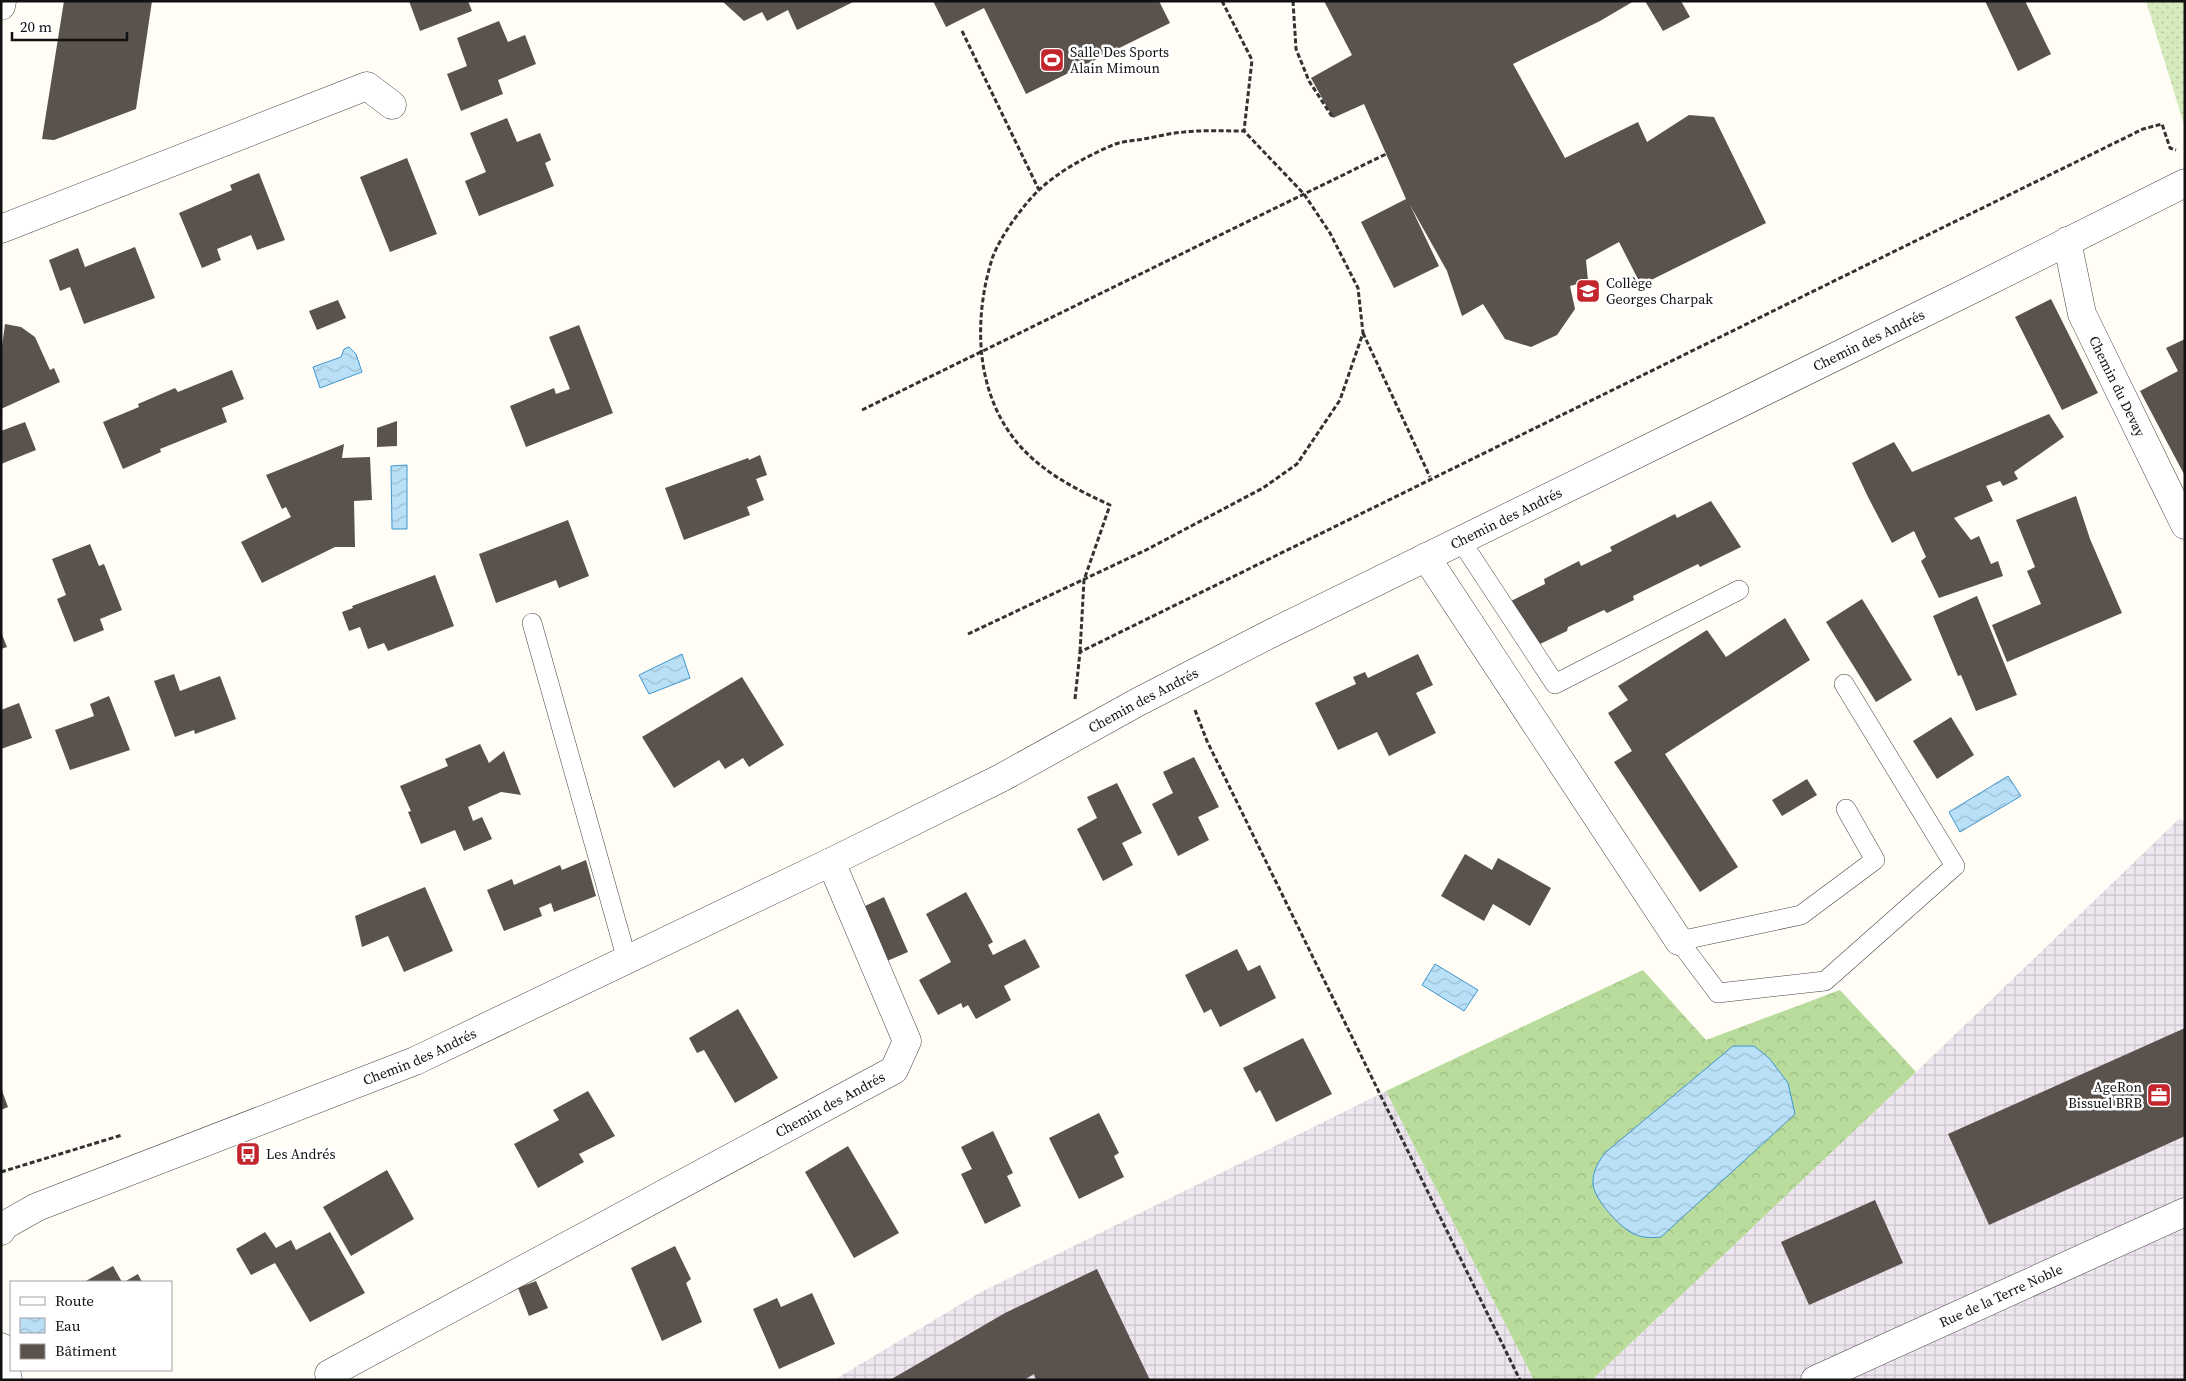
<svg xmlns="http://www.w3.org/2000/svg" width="2186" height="1381" viewBox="0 0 2186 1381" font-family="'Source Serif 4',serif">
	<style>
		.industrial { fill: url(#industrial-grid) }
		.grass { fill: url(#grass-dots) }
		.forest { fill: url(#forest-crowns) }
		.water { fill: url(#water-waves); stroke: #3f96cf }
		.building { fill: #5a524d }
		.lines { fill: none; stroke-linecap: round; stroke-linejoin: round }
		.lane-casing { stroke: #444; stroke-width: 20 }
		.street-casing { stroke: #444; stroke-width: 29 }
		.path { stroke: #333; stroke-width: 3; stroke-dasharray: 5 2.5; stroke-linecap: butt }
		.lane { stroke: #fff; stroke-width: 19 }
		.street { stroke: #fff; stroke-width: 28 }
		.labels { text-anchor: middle; stroke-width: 5; stroke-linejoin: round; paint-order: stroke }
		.poi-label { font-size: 14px; fill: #111; stroke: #fff; text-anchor: start }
		.street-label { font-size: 14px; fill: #111; stroke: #fff }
	</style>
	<defs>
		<pattern id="industrial-grid" width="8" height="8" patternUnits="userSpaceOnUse" patternTransform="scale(1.25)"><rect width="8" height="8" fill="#eee6ef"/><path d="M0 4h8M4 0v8" fill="none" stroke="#cbc4cc"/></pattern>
		<pattern id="grass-dots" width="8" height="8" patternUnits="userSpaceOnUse" patternTransform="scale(1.25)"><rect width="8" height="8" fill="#d5ebbd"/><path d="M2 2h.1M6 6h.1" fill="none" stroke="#b6c8a1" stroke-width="1.8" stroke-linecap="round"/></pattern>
		<pattern id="forest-crowns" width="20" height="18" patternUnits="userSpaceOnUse" patternTransform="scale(1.25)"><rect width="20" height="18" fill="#b9dc9c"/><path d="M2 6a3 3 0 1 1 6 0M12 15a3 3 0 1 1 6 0" fill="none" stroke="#9ebc85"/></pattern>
		<pattern id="water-waves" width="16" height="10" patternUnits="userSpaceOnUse" patternTransform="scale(1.25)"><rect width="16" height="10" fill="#b9e0f7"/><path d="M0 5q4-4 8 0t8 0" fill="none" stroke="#9ebfd3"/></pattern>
	</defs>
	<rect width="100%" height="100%" fill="#fffdf5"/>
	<!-- industrial -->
	<g class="industrial">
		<path d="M2180,818L2185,823V1380H1592L1916,1072Z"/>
		<path d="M1386,1091L1534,1380H834L981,1292Z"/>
	</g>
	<!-- grass -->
	<path class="grass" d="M2146,1H2185V128Z"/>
	<!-- forest -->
	<path class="forest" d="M1643,970L1706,1040L1840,990L1916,1072L1592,1380H1534L1386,1091Z"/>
	<!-- water -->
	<g class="water">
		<path d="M349,347L356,354L362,372L320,388L313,367L341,357L344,349Z"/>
		<path d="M407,465V529H392L391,466Z"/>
		<path d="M682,654L690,678L649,694L639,675Z"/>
		<path d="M2008,776L2021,796L1960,832L1949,812Z"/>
		<path d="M1435,964L1478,990L1464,1011L1422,985Z"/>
		<path d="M1733,1046H1754L1769,1058L1788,1083L1795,1114L1661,1237C1651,1238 1643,1238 1634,1234C1620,1228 1594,1199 1593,1184C1592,1172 1599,1160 1606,1152Z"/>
	</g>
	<!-- building -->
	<g class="building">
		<path d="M64,1H152L136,109L54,140L42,139Z"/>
		<path d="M409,1H468L472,11L420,31Z"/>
		<path d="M722,1H855L797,30L788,10L767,21L762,12L744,21Z"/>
		<path d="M933,1H1159L1170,23L1026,94L984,8L946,27Z"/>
		<path d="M1324,1H1634L1600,21L1513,64L1565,158L1638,122L1647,142L1689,115L1714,117L1766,223L1641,285L1619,242L1586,260L1588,281L1570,286L1575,309L1557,335L1531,347L1505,339L1483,304L1462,316L1447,271L1410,205L1439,266L1394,288L1361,222L1406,199L1364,104L1333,118L1311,78L1352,55Z"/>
		<path d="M1645,1H1681L1690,17L1663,31Z"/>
		<path d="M1985,1H2025L2051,54L2018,71Z"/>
		<path d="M499,21L508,42L525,35L536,64L498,80L503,94L461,111L447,74L467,66L457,38Z"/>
		<path d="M507,118L517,142L540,133L551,160L545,163L554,186L479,216L465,181L486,172L470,133Z"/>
		<path d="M407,158L437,234L390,252L360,177Z"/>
		<path d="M259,173L285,240L257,250L251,235L217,249L221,260L202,268L179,213L232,190L230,185Z"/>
		<path d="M135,247L155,298L84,324L70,287L60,291L49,260L78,248L85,267Z"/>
		<path d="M2051,299L2098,393L2062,410L2015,317Z"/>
		<path d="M338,300L346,318L317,330L309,311Z"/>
		<path d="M5,324L21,327L35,337L50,370L54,368L60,382L1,409V354Z"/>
		<path d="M579,325L613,413L526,447L510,406L554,388L556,394L570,389L549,337Z"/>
		<path d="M2185,339V476L2140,391L2178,371L2166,348Z"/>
		<path d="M232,370L244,399L222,408L227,422L160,449L161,452L123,469L103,422L139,407L138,404L175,388L178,392Z"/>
		<path d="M2049,414L2064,437L2014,472L2018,479L2003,486L2000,481L1986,486L1993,501L1954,518L1971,540L1979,536L1991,564L1998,561L2003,576L1939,598L1921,561L1926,557L1914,531L1892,543L1868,497L1852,463L1894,442L1912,472Z"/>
		<path d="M397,421V446L377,447V428Z"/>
		<path d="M25,422L36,450L1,464V431Z"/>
		<path d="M344,444L342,458L370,457L372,500L354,501L355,547H335L262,583L241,542L291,517L286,507L282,509L266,475Z"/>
		<path d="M760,455L767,475L756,479L764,500L747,507L750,515L684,540L665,488L748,458L749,460Z"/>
		<path d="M2076,496L2090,539L2122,613L2007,662L1992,625L2041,604L2027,571L2035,567L2016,520Z"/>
		<path d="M1711,501L1741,547L1700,567L1698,564L1633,596L1634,600L1607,613L1604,610L1568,627L1567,631L1538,645L1509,602L1545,584L1544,579L1579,561L1581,566L1612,551L1610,547L1675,514L1677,518Z"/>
		<path d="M568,520L589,576L559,588L556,580L496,603L479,554Z"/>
		<path d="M90,544L99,566L104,564L122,610L100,619L104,630L74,642L57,599L66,595L52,559Z"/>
		<path d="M435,575L454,626L388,651L384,643L368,649L360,627L349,631L342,612L353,608L352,606Z"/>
		<path d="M1977,596L2017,695L1976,711L1961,675L1958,676L1933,616Z"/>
		<path d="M1862,599L1912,680L1876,702L1826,622Z"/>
		<path d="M1785,618L1810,660L1665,754L1738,867L1700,892L1614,762L1632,751L1608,713L1628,700L1618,686L1707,630L1726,657Z"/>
		<path d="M1,632L7,647L1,649Z"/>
		<path d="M1418,654L1433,685L1416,693L1436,733L1389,756L1377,732L1338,750L1315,703L1356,684L1353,677L1365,672L1368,678Z"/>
		<path d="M174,674L180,691L220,676L236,719L195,734L194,730L175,737L154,681Z"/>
		<path d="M742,677L784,745L749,767L743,758L725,769L719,760L674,788L642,737Z"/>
		<path d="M109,696L130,750L70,770L55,730L94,716L90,704Z"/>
		<path d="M19,703L32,738L1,749V710Z"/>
		<path d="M1951,717L1974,755L1937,779L1913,741Z"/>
		<path d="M480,744L489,763L504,751L521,795L501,792L468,807L473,821L482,817L492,839L464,851L455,830L421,844L408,812L411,811L400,786L448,766L445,759Z"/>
		<path d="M1194,757L1219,807L1198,817L1209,840L1178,856L1152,804L1173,793L1163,772Z"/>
		<path d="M1807,779L1817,795L1782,816L1772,800Z"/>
		<path d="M1117,783L1142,833L1122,843L1133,865L1103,881L1077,829L1097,818L1087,797Z"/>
		<path d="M1465,854L1492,870L1498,858L1551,888L1530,926L1493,904L1484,921L1441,896Z"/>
		<path d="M586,860L596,896L554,912L551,903L539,908L542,916L504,931L487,890L512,879L514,885L560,865L562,870Z"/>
		<path d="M425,887L453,951L404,972L388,936L362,947L355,916Z"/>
		<path d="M966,892L993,942L988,945L993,955L1025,939L1040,967L1004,986L1011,1000L976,1019L968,1005L963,1008L961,1003L938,1015L919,980L951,962L926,914Z"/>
		<path d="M884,897L908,952L887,961L863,907Z"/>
		<path d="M1237,949L1248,971L1260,965L1276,998L1220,1027L1211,1009L1204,1013L1185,975Z"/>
		<path d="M738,1009L778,1078L735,1103L704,1050L697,1053L689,1038Z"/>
		<path d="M2185,1028V1136L1989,1225L1948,1134Z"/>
		<path d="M1303,1038L1332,1094L1276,1122L1260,1090L1256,1093L1243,1068Z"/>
		<path d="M1,1088L8,1107L1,1110Z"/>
		<path d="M588,1091L615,1136L579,1154L584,1162L538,1188L514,1144L559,1120L553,1110Z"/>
		<path d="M1099,1113L1119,1153L1114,1156L1124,1177L1079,1199L1049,1138Z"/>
		<path d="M993,1131L1013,1173L1007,1176L1021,1206L985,1224L961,1174L972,1169L961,1147Z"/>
		<path d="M848,1146L899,1233L854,1258L805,1172Z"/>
		<path d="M387,1170L414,1219L351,1256L323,1207Z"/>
		<path d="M1875,1200L1903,1263L1809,1305L1781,1242Z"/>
		<path d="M265,1232L276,1248L291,1240L296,1250L330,1232L365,1293L310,1322L275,1263L251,1275L236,1249Z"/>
		<path d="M675,1246L691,1279L686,1283L702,1322L662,1341L631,1268Z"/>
		<path d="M113,1266L122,1282H84Z"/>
		<path d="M1097,1269L1150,1380H1036L1034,1374L1024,1380H890L1005,1313Z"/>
		<path d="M138,1274L142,1282H124Z"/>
		<path d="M536,1281L548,1308L529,1316L518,1288Z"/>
		<path d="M812,1293L835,1344L779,1369L753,1309L777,1298L781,1307Z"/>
	</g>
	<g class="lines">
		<defs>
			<g id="lane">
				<path d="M1461,541L1555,684L1739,590"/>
				<path d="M532,623L627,960"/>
				<path d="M1844,684L1955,866L1825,981L1718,993L1679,941L1801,915L1875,860L1846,809"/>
			</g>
			<g id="street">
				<path d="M1,6L2,1"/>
				<path d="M1,229L367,86L392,105"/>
				<path id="s1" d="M2067,241L2082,314L2185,525"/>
				<path d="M1426,557L1679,941"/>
				<path id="s2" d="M1,1231L5,1225L37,1207L415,1061L831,862L1001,778L1138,702L1274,632L1967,292L2185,183"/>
				<path d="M1,1347L8,1380"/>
				<path id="s3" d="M329,1374L894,1070L907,1041L831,862"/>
				<path id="s4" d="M1815,1380L2185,1212"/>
			</g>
		</defs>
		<!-- lane casing -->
		<use href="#lane" class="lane-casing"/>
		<!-- street casing -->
		<use href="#street" class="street-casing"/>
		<!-- path -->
		<g class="path">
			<path d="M1222,1L1252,60L1244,131"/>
			<path d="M1293,1L1296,49L1309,81L1333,118"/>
			<path d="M962,31L1039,190"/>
			<path d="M1363,333L1430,477"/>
			<path d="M862,410L1386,154"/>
			<path d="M968,634L1146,550L1263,488L1297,464L1340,400L1363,333L1358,288L1330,233L1304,194L1244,131C1224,131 1204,130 1184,132C1170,133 1156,137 1143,139C1133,141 1122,141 1113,145C1087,156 1059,171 1039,190C1023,205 999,238 992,259C974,317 975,386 1012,436C1036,469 1073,488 1110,505L1084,580L1080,652"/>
			<path d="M1075,699L1080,652L2143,129L2162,124L2170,148L2176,150"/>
			<path d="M1195,710L1207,741L1520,1380"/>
			<path d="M1,1172L122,1135"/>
		</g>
		<!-- lane -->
		<use href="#lane" class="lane"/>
		<!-- street -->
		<use href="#street" class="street"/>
	</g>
	<!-- icons -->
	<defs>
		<symbol id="stadium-square" viewBox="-11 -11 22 22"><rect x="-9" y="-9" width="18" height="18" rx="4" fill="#c4262e" stroke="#fff"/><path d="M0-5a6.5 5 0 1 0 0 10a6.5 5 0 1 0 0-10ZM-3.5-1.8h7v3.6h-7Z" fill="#fff"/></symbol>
		<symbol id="school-square" viewBox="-11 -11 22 22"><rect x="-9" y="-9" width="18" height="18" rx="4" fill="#c4262e" stroke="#fff"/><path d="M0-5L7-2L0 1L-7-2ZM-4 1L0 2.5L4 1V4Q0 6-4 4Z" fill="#fff"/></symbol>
		<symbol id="office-square" viewBox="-11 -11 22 22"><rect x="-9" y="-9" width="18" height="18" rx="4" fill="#c4262e" stroke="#fff"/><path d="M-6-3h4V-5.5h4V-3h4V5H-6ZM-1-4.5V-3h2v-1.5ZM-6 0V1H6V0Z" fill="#fff"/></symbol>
		<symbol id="bus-square" viewBox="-11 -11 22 22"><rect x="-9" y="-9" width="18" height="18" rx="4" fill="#c4262e" stroke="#fff"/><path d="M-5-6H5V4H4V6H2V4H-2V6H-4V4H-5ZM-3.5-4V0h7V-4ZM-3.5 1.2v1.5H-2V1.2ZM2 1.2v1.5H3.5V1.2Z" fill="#fff"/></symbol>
	</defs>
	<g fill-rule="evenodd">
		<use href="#stadium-square" x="1038" y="46" width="28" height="28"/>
		<use href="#school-square" x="1574" y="277" width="28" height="28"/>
		<use href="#office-square" x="2145" y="1081" width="28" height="28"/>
		<use href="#bus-square" x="234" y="1140" width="28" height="28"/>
	</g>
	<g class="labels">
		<!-- poi labels -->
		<g class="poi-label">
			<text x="1070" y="57">Salle Des Sports<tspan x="1070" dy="16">Alain Mimoun</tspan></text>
			<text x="1606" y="288">Collège<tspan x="1606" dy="16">Georges Charpak</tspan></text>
			<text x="2142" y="1092" text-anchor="end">AgeRon<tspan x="2142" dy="16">Bissuel BRB</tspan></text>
			<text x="266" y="1159">Les Andrés</text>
		</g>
		<!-- street labels -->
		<g class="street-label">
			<text dy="5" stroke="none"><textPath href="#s2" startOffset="2072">Chemin des Andrés</textPath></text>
			<text dy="5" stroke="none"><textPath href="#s1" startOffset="155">Chemin du Devay</textPath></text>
			<text dy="5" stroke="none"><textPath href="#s2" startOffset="1668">Chemin des Andrés</textPath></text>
			<text dy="5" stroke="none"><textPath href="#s2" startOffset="1262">Chemin des Andrés</textPath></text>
			<text dy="5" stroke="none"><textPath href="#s2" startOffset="455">Chemin des Andrés</textPath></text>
			<text dy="5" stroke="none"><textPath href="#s3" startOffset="569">Chemin des Andrés</textPath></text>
			<text dy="5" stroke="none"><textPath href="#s4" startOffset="204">Rue de la Terre Noble</textPath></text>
		</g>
	</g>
	<!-- border -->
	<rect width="2186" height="1381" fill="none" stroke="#111111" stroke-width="5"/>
	<!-- legend -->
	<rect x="10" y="1281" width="162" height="90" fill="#ffffff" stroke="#a0a0a0"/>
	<rect x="20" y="1297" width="25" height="8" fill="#ffffff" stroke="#a0a0a0"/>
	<text x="55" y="1306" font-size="15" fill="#111111">Route</text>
	<rect x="20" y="1318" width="25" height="15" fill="url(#water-waves)" stroke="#a0a0a0"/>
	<text x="55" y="1331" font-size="15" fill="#111111">Eau</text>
	<rect x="20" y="1344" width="25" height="15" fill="#5a524d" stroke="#a0a0a0"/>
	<text x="55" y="1356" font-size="15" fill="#111111">Bâtiment</text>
	<!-- scale -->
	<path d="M12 32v8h115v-8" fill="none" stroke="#111111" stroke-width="2.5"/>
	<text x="20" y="32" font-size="15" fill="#111111" stroke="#ffffff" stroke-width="4" paint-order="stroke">20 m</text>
</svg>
